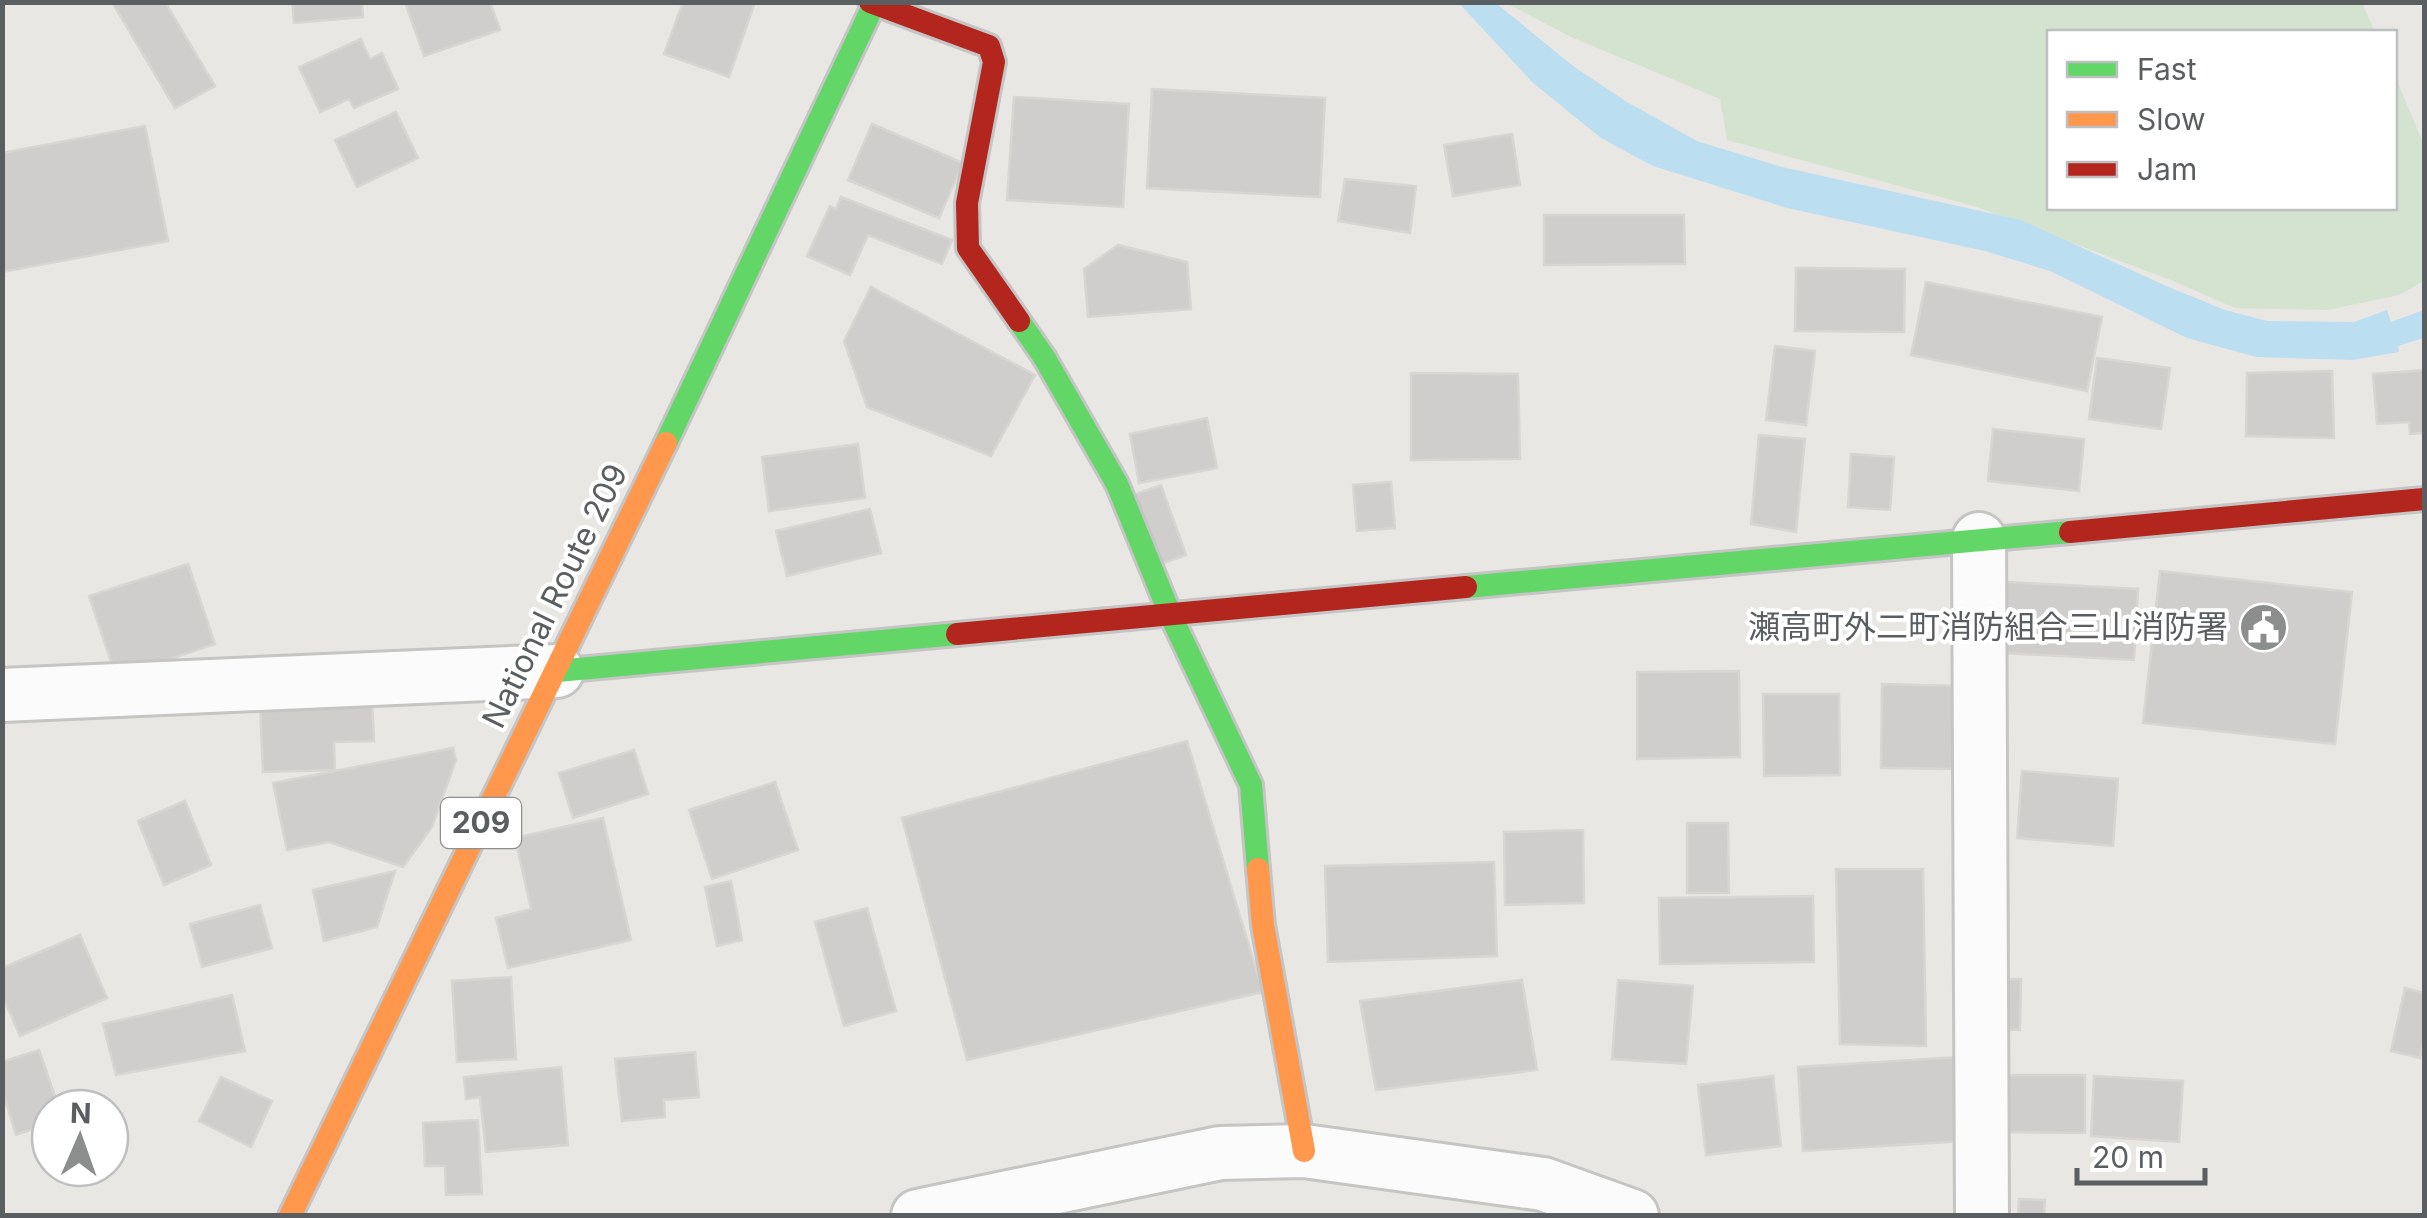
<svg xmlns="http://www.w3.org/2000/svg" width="2427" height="1218" viewBox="0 0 2427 1218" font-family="Inter,'Noto Sans JP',sans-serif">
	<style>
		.green { fill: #d4e3d0 }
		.water { fill: #bbdff0 }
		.building { fill: #d0cecc; stroke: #d8d6d3; stroke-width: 2.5 }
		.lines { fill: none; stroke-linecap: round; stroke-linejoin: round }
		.street-casing { stroke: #c5c5c4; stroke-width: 58 }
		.fast-casing { stroke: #c4c5c4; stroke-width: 28 }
		.slow-casing { stroke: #c4c5c4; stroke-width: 28 }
		.jam-casing { stroke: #c4c5c4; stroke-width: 28 }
		.street { stroke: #fcfbfb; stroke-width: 52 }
		.fast { stroke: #63d668; stroke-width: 22 }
		.slow { stroke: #ff974d; stroke-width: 22 }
		.jam { stroke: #b3261e; stroke-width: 22 }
		.labels { text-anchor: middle; stroke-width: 8; stroke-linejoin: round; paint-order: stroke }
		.shield { fill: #fff; stroke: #8c8e90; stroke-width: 2.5 }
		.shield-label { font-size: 30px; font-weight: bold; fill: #5a5e61 }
		.street-label { font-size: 32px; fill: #5a5e61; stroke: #fff }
		.poi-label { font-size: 32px; fill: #5a5e61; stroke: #fff; text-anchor: end }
	</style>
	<rect width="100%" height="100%" fill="#e9e7e3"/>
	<!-- green -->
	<path class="green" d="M1506,3H2362L2375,32H2050V208H2394L2395,76L2424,145V281L2399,295L2328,310L2235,308L2173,281L1974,206L1727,140L1720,99L1571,37Z"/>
	<!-- water -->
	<path class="water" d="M1459,3H1496L1573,66L1627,102L1697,141L1782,167L2021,220L2171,288L2225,310L2267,321L2354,322L2387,310L2391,322L2424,310V338L2398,346L2399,352L2352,360L2256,357L2187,338L2050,271L1985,251L1787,208L1653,166L1601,138L1532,82Z"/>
	<!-- building -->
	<g class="building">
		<path d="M112,2H165L215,86L175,108Z"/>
		<path d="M292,2H362L363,17L294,23Z"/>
		<path d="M405,2H490L500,30L424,56Z"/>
		<path d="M683,2H755L729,77L664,54Z"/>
		<path d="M361,39L370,59L382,53L398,89L354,108L349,99L320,112L299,67Z"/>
		<path d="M1152,89L1325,98L1320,197L1147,188Z"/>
		<path d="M1014,97L1129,104L1123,207L1007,200Z"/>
		<path d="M396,112L418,158L357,187L335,140Z"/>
		<path d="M872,124L963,163L939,218L848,180Z"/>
		<path d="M145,126L168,241L2,272V153Z"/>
		<path d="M1512,134L1520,185L1453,196L1444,145Z"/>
		<path d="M1345,179L1416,186L1410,233L1338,221Z"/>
		<path d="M841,197L952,240L942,264L868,235L850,275L807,256L830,206L836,209Z"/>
		<path d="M1544,215H1684L1685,264L1544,265Z"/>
		<path d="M1118,245L1187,262L1191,309L1088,317L1084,269Z"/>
		<path d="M1796,268L1905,269L1904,332L1795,331Z"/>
		<path d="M1926,282L2102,317L2087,391L1911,355Z"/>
		<path d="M871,287L1035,375L991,456L867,407L844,341Z"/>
		<path d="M1775,346L1815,351L1806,425L1766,420Z"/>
		<path d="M2097,358L2170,368L2161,429L2089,419Z"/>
		<path d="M2424,370V433L2410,434L2409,422L2377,424L2373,374Z"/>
		<path d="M2332,371L2334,438L2246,436L2247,373Z"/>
		<path d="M1411,373L1518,374L1520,459L1411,460Z"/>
		<path d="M1207,418L1217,468L1139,483L1130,434Z"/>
		<path d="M1993,429L2084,439L2079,491L1988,481Z"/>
		<path d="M1759,435L1805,439L1796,532L1751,524Z"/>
		<path d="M858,444L865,498L769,511L762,457Z"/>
		<path d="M1851,454L1894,457L1890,510L1848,507Z"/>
		<path d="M1391,482L1395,528L1357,531L1353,485Z"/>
		<path d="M1161,485L1186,555L1159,565L1133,495Z"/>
		<path d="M870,509L881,553L787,576L776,531Z"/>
		<path d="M188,564L215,644L116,677L89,596Z"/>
		<path d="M2160,571L2352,592L2335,744L2143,723Z"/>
		<path d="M1989,581L2138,589L2134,660L1985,652Z"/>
		<path d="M1739,671L1740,757L1637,759V672Z"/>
		<path d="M1882,684L1957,686L1955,769L1881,768Z"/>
		<path d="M1763,694H1839L1840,775L1764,776Z"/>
		<path d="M372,700L374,741L334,742L335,770L263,772L260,705Z"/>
		<path d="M1187,741L1263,992L967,1060L902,818Z"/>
		<path d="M453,748L456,760L432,827L403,867L329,842L287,850L273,783Z"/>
		<path d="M634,750L648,794L573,818L559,773Z"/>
		<path d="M2022,771L2118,779L2113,846L2017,838Z"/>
		<path d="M775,782L798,850L712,879L689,810Z"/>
		<path d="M185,801L211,865L164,885L138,821Z"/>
		<path d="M603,818L631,940L508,968L496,918L531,909L515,838Z"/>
		<path d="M1687,823H1728L1729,893H1687Z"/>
		<path d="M1583,830L1584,903L1505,905L1504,832Z"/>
		<path d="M1494,862L1497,956L1328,962L1325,866Z"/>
		<path d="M1836,869H1923L1926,1046L1840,1044Z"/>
		<path d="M395,871L377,927L324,941L313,890Z"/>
		<path d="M731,881L742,940L717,946L705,887Z"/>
		<path d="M1813,896L1814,962L1660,964L1659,898Z"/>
		<path d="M260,905L272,948L202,967L190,924Z"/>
		<path d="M867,908L896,1011L844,1026L815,922Z"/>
		<path d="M80,935L107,998L20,1036L2,995V968Z"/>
		<path d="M511,977L516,1059L457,1062L452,981Z"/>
		<path d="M1985,979H2021L2020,1030L1984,1029Z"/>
		<path d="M1522,980L1537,1070L1376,1090L1360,1001Z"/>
		<path d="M1618,980L1693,986L1686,1064L1612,1059Z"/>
		<path d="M2405,988L2424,993V1038L2420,1058L2391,1051Z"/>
		<path d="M232,995L245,1051L116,1075L103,1024Z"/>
		<path d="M39,1050L59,1108H50V1123L16,1135L2,1089V1062Z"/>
		<path d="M695,1052L699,1097L664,1100L665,1117L622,1121L615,1059Z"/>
		<path d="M1959,1057L1964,1141L1803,1151L1798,1067Z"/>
		<path d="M561,1067L568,1145L486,1152L480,1097L466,1099L464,1077Z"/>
		<path d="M1991,1075H2085V1133L1990,1132Z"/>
		<path d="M1773,1076L1781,1146L1706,1155L1698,1085Z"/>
		<path d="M2094,1076L2183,1081L2179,1142L2091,1136Z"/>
		<path d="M221,1077L272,1101L251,1147L199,1121Z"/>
		<path d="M478,1120L482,1194L446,1195L445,1166H425L423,1123Z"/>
		<path d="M2019,1199L2045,1200L2044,1216H2018Z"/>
	</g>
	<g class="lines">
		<defs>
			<g id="street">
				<path d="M1979,539L1982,1216"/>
				<path d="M2,695L557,671"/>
				<path d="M918,1216L1220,1153L1304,1151L1543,1184L1632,1216"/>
			</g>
			<g id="fast">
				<path d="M1019,321L1044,357L1117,484L1170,614L1251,785L1258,869"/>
				<path d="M666,443L875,2"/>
				<path d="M1466,587L2070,532"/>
				<path d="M557,671L957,634"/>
			</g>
			<g id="slow">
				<path d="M1258,869L1263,925L1304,1151"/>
				<path d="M290,1216L666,443"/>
			</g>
			<g id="jam">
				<path d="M870,2L989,46L994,62L967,203L968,248L1019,321"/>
				<path d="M2070,532L2424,499"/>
				<path d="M957,634L1466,587"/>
			</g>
		</defs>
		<!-- street casing -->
		<use href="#street" class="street-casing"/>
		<!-- fast casing -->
		<use href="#fast" class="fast-casing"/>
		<!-- slow casing -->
		<use href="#slow" class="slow-casing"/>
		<!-- jam casing -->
		<use href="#jam" class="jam-casing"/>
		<!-- street -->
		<use href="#street" class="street"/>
		<!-- fast -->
		<use href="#fast" class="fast"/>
		<!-- slow -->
		<use href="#slow" class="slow"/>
		<!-- jam -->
		<use href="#jam" class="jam"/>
	</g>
	<!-- icons -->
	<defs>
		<symbol id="civic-disc" viewBox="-11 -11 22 22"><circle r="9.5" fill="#8c8e8e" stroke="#fff"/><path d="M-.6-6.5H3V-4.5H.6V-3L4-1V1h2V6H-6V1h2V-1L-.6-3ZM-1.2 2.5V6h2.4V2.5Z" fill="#fff"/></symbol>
	</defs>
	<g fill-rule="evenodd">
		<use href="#civic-disc" x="2236" y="600" width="55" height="55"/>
	</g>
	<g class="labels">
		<!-- shield labels -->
		<rect class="shield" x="441" y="798" width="80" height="50" rx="8"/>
		<g class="shield-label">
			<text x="481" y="833">209</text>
		</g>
		<!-- street labels -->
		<g class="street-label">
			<text transform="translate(555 596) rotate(-64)" y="11">National Route 209</text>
		</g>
		<!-- poi labels -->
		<g class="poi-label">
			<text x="2228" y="638">瀬高町外二町消防組合三山消防署</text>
		</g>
	</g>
	<!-- border -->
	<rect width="2427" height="1218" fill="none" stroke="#5a5e61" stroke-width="10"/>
	<!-- legend -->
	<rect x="2047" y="30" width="350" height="180" fill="#ffffff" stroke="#bdbfc0" stroke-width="2.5"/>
	<rect x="2067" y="62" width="50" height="15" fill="#63d668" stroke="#bdbfc0" stroke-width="2.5"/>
	<text x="2137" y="80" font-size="30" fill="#5a5e61">Fast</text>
	<rect x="2067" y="112" width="50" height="15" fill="#ff974d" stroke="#bdbfc0" stroke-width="2.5"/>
	<text x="2137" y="130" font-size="30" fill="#5a5e61">Slow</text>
	<rect x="2067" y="162" width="50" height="15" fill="#b3261e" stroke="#bdbfc0" stroke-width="2.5"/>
	<text x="2137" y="180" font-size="30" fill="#5a5e61">Jam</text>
	<!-- north arrow -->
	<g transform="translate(80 1138) rotate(2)"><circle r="48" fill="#ffffff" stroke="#bdbfc0" stroke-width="2.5"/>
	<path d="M0-8L18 38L0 25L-18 38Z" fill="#8c8e8e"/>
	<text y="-15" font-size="28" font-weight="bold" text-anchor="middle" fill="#5a5e61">N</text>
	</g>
	<!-- scale -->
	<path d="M2077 1168v15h128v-15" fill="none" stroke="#5a5e61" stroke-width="5"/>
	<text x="2092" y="1168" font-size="30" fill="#5a5e61" stroke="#ffffff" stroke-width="8" paint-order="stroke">20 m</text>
</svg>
